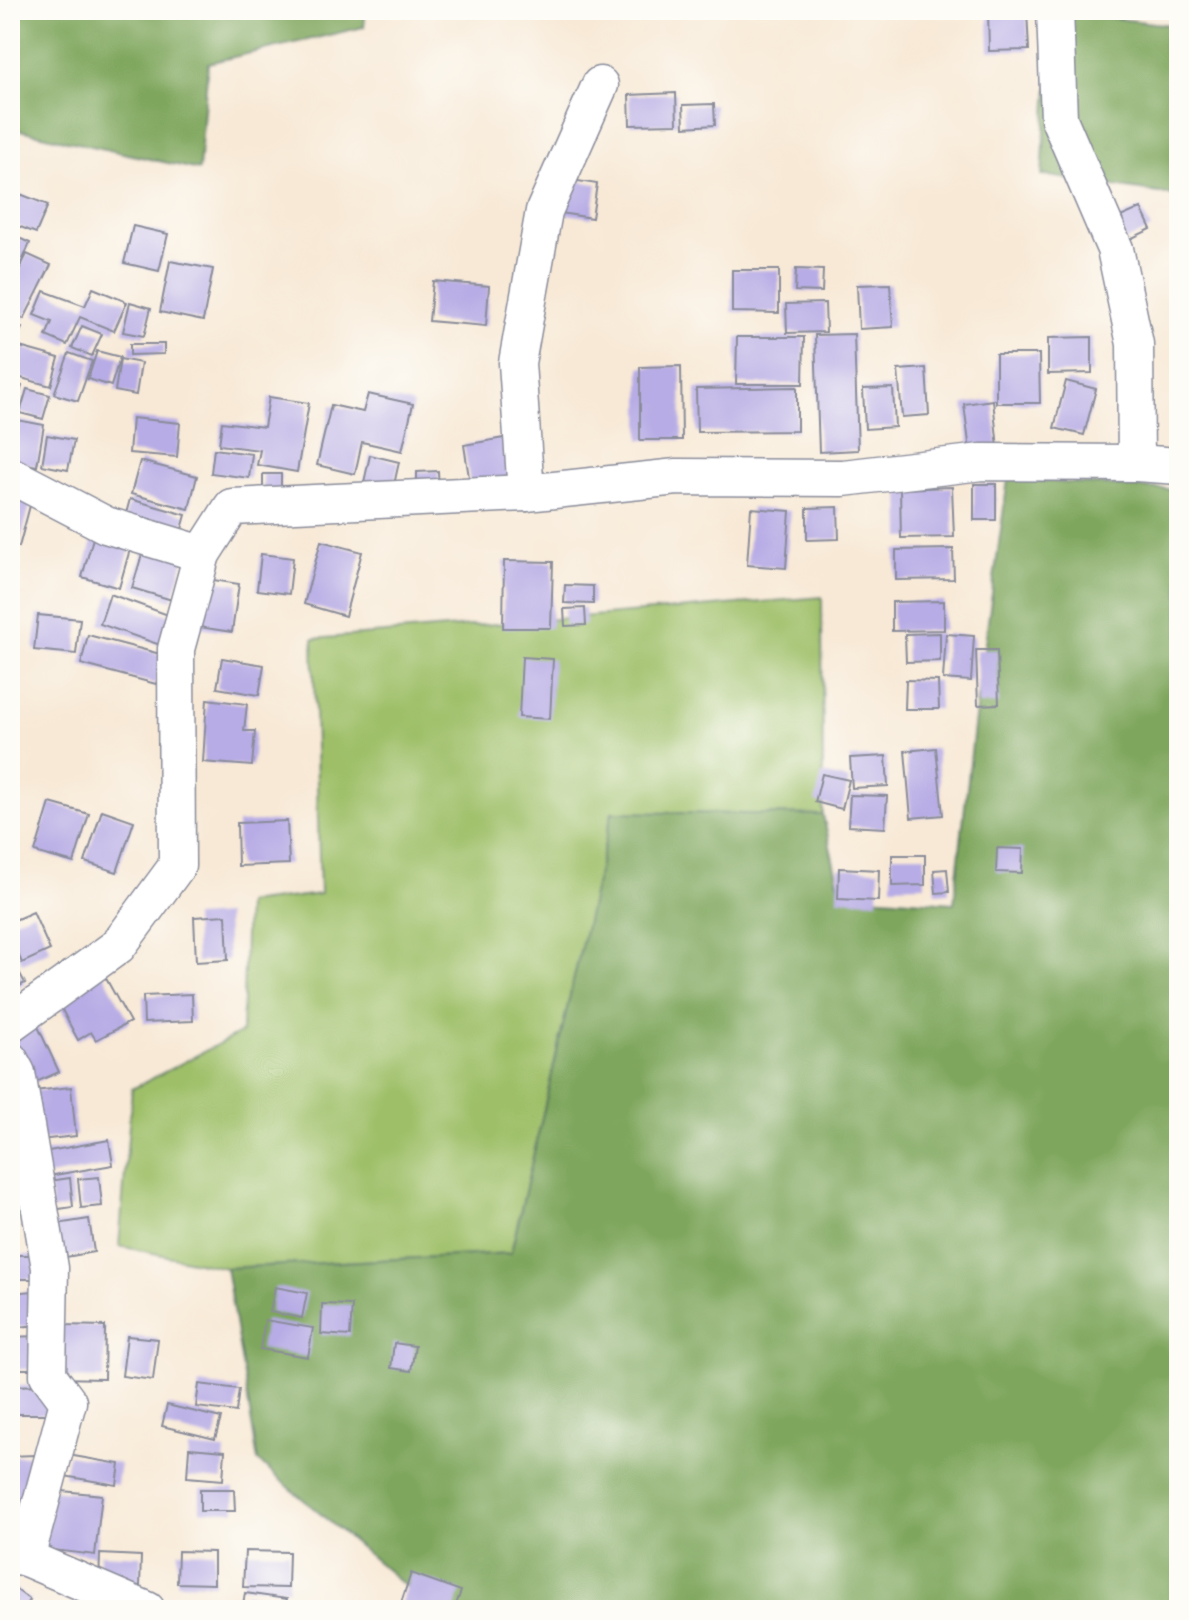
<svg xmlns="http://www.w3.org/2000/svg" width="1189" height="1620" viewBox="0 0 1189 1620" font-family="'IM FELL Double Pica',serif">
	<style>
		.green { fill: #9ebf68; stroke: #5c7763; stroke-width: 2 }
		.forest { fill: #7ea65c; stroke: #4c6a5d; stroke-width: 2 }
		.building { fill: #b7ace5 }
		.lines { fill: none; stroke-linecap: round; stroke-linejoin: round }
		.minor-casing { stroke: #8a8c9a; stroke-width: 39 }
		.minor { stroke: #fff; stroke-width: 36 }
	</style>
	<rect width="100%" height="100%" fill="#fdfcf7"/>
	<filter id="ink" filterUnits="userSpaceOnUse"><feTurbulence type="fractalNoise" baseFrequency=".0125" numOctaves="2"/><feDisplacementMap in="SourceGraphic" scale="16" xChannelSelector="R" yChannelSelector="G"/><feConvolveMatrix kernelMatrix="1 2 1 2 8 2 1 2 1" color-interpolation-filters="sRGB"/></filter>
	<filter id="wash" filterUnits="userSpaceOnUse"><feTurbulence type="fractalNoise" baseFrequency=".006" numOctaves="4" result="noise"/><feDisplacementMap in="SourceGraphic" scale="32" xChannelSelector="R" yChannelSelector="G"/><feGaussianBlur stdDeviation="1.8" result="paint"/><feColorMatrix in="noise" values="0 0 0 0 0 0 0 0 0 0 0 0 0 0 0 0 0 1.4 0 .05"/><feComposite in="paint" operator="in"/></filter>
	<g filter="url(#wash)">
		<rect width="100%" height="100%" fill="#f8e9d6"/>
		<!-- green -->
		<path class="green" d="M822,597L823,815L612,813L511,1253L226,1268L119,1246L132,1089L242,1032L246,903L320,894L313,639Z"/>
		<!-- forest -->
		<g class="forest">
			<path d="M10,10H366L364,27L208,63L199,170L10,128Z"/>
			<path d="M1053,11L1179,26V196L1042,175Z"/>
			<path d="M1008,479L1179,490V1610H434L258,1461L226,1268L511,1253L612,812L823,815L841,895L954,903L977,700Z"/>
		</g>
		<g id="blocks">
			<!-- building -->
			<g class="building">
				<path d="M988,10H1027L1029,50L989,51Z"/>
				<path d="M676,93L677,124L630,125L629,95Z"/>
				<path d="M714,104L715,125L684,127L683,105Z"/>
				<path d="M559,178L597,184L592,218L554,212Z"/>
				<path d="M10,190L48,205L36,233L10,223Z"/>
				<path d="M1141,208L1151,229L1126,241L1116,219Z"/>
				<path d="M133,226L168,234L159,271L124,263Z"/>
				<path d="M10,234L30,243L14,280L27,254L51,265L24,319L10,313Z"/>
				<path d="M170,261L213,269L203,321L160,312Z"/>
				<path d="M796,269L823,270L822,292L795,291Z"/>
				<path d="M732,270H779V313L732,312Z"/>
				<path d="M433,281L489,286L486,326L429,321Z"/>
				<path d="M890,284L893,327L859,329L857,285Z"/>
				<path d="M93,288L127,302L114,331L80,317L67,345L46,336L52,322L34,315L44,291L85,306Z"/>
				<path d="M130,302L151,308L144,336L123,332Z"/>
				<path d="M825,303L826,332L787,333L786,304Z"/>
				<path d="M10,322L22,328L10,353Z"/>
				<path d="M82,326L102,334L92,356L72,348Z"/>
				<path d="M854,334L858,450L819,452L815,335Z"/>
				<path d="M737,337H804L803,384H736Z"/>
				<path d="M1092,337V373L1048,374V338Z"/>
				<path d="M130,344H164V354L130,355Z"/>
				<path d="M16,346L59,358L51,386L10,375Z"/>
				<path d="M97,351L120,357L111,386L88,379Z"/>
				<path d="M69,353L92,361L78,401L54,394Z"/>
				<path d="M996,354H1039L1040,403H996Z"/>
				<path d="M120,359L141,363L136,395L115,391Z"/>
				<path d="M681,366L682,440H640V367Z"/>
				<path d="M926,368L929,415L902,417L898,370Z"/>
				<path d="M1066,381L1096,389L1084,435L1054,428Z"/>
				<path d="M10,382L22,386L13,416L10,415Z"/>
				<path d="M797,387V431L697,432L696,389Z"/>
				<path d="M893,388L895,427L865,429L863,389Z"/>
				<path d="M27,389L50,395L43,419L20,413Z"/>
				<path d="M368,394L413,404L402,451L362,442L355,474L317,465L331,405L363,412Z"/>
				<path d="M269,397L309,403L297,472L257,465L260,450L219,445L222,422L264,427Z"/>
				<path d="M993,400L998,448L970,451L964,404Z"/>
				<path d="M132,418L180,423L177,457L129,453Z"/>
				<path d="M17,420L44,425L37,466L10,461Z"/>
				<path d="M47,435L74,440L68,470L42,465Z"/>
				<path d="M504,438L512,484L471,490L464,445Z"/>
				<path d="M214,449L252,454L249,478L211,473Z"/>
				<path d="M370,455L399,462L392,494L363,487Z"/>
				<path d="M140,461L197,476L189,509L131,494Z"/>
				<path d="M438,471L439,492L417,493V472Z"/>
				<rect x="263" y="474" width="18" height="18"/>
				<rect x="974" y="484" width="22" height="36"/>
				<path d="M952,487L954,537L901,538L900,489Z"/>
				<path d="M10,492L32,498L19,547L10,545Z"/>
				<path d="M130,499L186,515L180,536L124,521Z"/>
				<path d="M838,507L839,539L807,540V508Z"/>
				<path d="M751,508L790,511L786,568L747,565Z"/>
				<path d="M95,531L132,542L119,588L82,577Z"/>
				<path d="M146,541L186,553L172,600L132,588Z"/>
				<path d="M321,541L362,552L345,616L304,604Z"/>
				<path d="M953,549L954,579L896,580V550Z"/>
				<path d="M261,554L293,558L289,594L257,590Z"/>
				<path d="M504,561L553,562L551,628H503Z"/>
				<path d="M207,579L239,584L232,632L199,627Z"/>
				<path d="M565,585L593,586V604L564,603Z"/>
				<path d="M110,594L174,617L163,646L100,624Z"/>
				<path d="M944,601V630L892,631V602Z"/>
				<path d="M585,608L586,625L565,626L564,609Z"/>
				<path d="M38,615L80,619L76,654L34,650Z"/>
				<path d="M940,633V661L906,662L905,634Z"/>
				<path d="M946,634L974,636L971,681L943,679Z"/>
				<path d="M88,635L164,655L156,684L81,664Z"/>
				<path d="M976,650H997L999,704L978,705Z"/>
				<path d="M522,657L553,659L550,719L519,717Z"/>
				<path d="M222,658L264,665L259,695L217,688Z"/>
				<path d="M906,680L938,681L939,709H905Z"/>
				<path d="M207,699L247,704L244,731H255L252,766L203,762Z"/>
				<path d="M936,748L943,815L911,818L905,751Z"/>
				<path d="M886,756L888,786L852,788L850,758Z"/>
				<path d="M822,774L849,780L842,809L815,802Z"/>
				<path d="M850,795L887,796L885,828L848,826Z"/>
				<path d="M50,803L89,814L74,863L35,852Z"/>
				<path d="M102,810L134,821L117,872L85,862Z"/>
				<path d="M287,821L289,864L238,866L237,823Z"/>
				<path d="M997,848L1023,849L1022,873L996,872Z"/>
				<path d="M892,855H925V885L892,886Z"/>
				<path d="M839,868L879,870L878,901L838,899Z"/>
				<path d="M947,869L949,892L936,893L934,870Z"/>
				<path d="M33,912L50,950L22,963L10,936V922Z"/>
				<path d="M226,915L228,960L196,962L194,917Z"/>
				<path d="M10,955L25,983L10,991Z"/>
				<path d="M103,973L130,1022L96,1040L91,1032L78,1040L60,1006Z"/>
				<path d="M192,994L193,1021L144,1023L143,996Z"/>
				<path d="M34,1018L59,1072L27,1086L10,1048V1029Z"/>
				<path d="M71,1087L76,1136L30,1141L24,1092Z"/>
				<path d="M109,1140L113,1165L43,1177L38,1153Z"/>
				<path d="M99,1177L102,1206L81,1208L78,1179Z"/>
				<path d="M70,1178L73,1207L52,1210L49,1181Z"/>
				<path d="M89,1219L94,1252L55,1259L50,1225Z"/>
				<rect x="10" y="1255" width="30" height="24"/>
				<path d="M275,1287L307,1293L302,1318L270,1312Z"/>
				<path d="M34,1291L37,1325L10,1328V1293Z"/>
				<path d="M322,1304L352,1305L350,1336L321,1334Z"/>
				<path d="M265,1320L313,1328L308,1357L260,1349Z"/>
				<path d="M61,1325L105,1326L104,1379L59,1378Z"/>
				<path d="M39,1336L40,1369H10V1337Z"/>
				<path d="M127,1336L158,1339L153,1380L122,1376Z"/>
				<path d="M394,1343L415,1346L411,1371L391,1368Z"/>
				<path d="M199,1384L239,1389L236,1412L196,1407Z"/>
				<path d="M49,1385L50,1414H10V1386Z"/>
				<path d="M167,1405L221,1418L215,1439L162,1426Z"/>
				<path d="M189,1448L225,1451L223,1480L187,1477Z"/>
				<path d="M35,1455L36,1508H10V1456Z"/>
				<path d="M68,1455L120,1464L117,1485L64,1476Z"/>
				<path d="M200,1489H234L235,1511H200Z"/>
				<path d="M52,1490L102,1495L95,1555L45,1549Z"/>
				<path d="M178,1551L214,1552V1584L177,1583Z"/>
				<path d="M245,1551L289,1552L288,1588L243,1587Z"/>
				<path d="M100,1554L141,1556L140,1586L99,1585Z"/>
				<path d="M411,1573L461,1591L454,1610H421L401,1603Z"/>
				<path d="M10,1585L30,1600L22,1610H10Z"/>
				<path d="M245,1593L287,1599L285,1610H242Z"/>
			</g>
		</g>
	</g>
	<g filter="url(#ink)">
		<use href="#blocks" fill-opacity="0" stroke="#8a8c9a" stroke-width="2"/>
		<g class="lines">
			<defs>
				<g id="minor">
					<path d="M1055,10L1059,119L1115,249L1135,344L1136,463"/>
					<path d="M10,475L106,525L202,554"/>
					<path d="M526,493L517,363L544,211L600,85"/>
					<path d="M10,1024L118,946L177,866L176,649L202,554L232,507L526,493L677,477L843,478L982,462L1136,463L1179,466"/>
					<path d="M10,1060L17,1073L50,1268L48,1375L68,1402L26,1558"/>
					<path d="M10,1554L26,1558L147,1610"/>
				</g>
			</defs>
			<!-- minor casing -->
			<use href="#minor" class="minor-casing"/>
			<!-- minor -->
			<use href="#minor" class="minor"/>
		</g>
	</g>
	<!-- margin -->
	<rect width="1189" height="1620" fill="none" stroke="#fdfcf7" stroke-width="40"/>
</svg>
